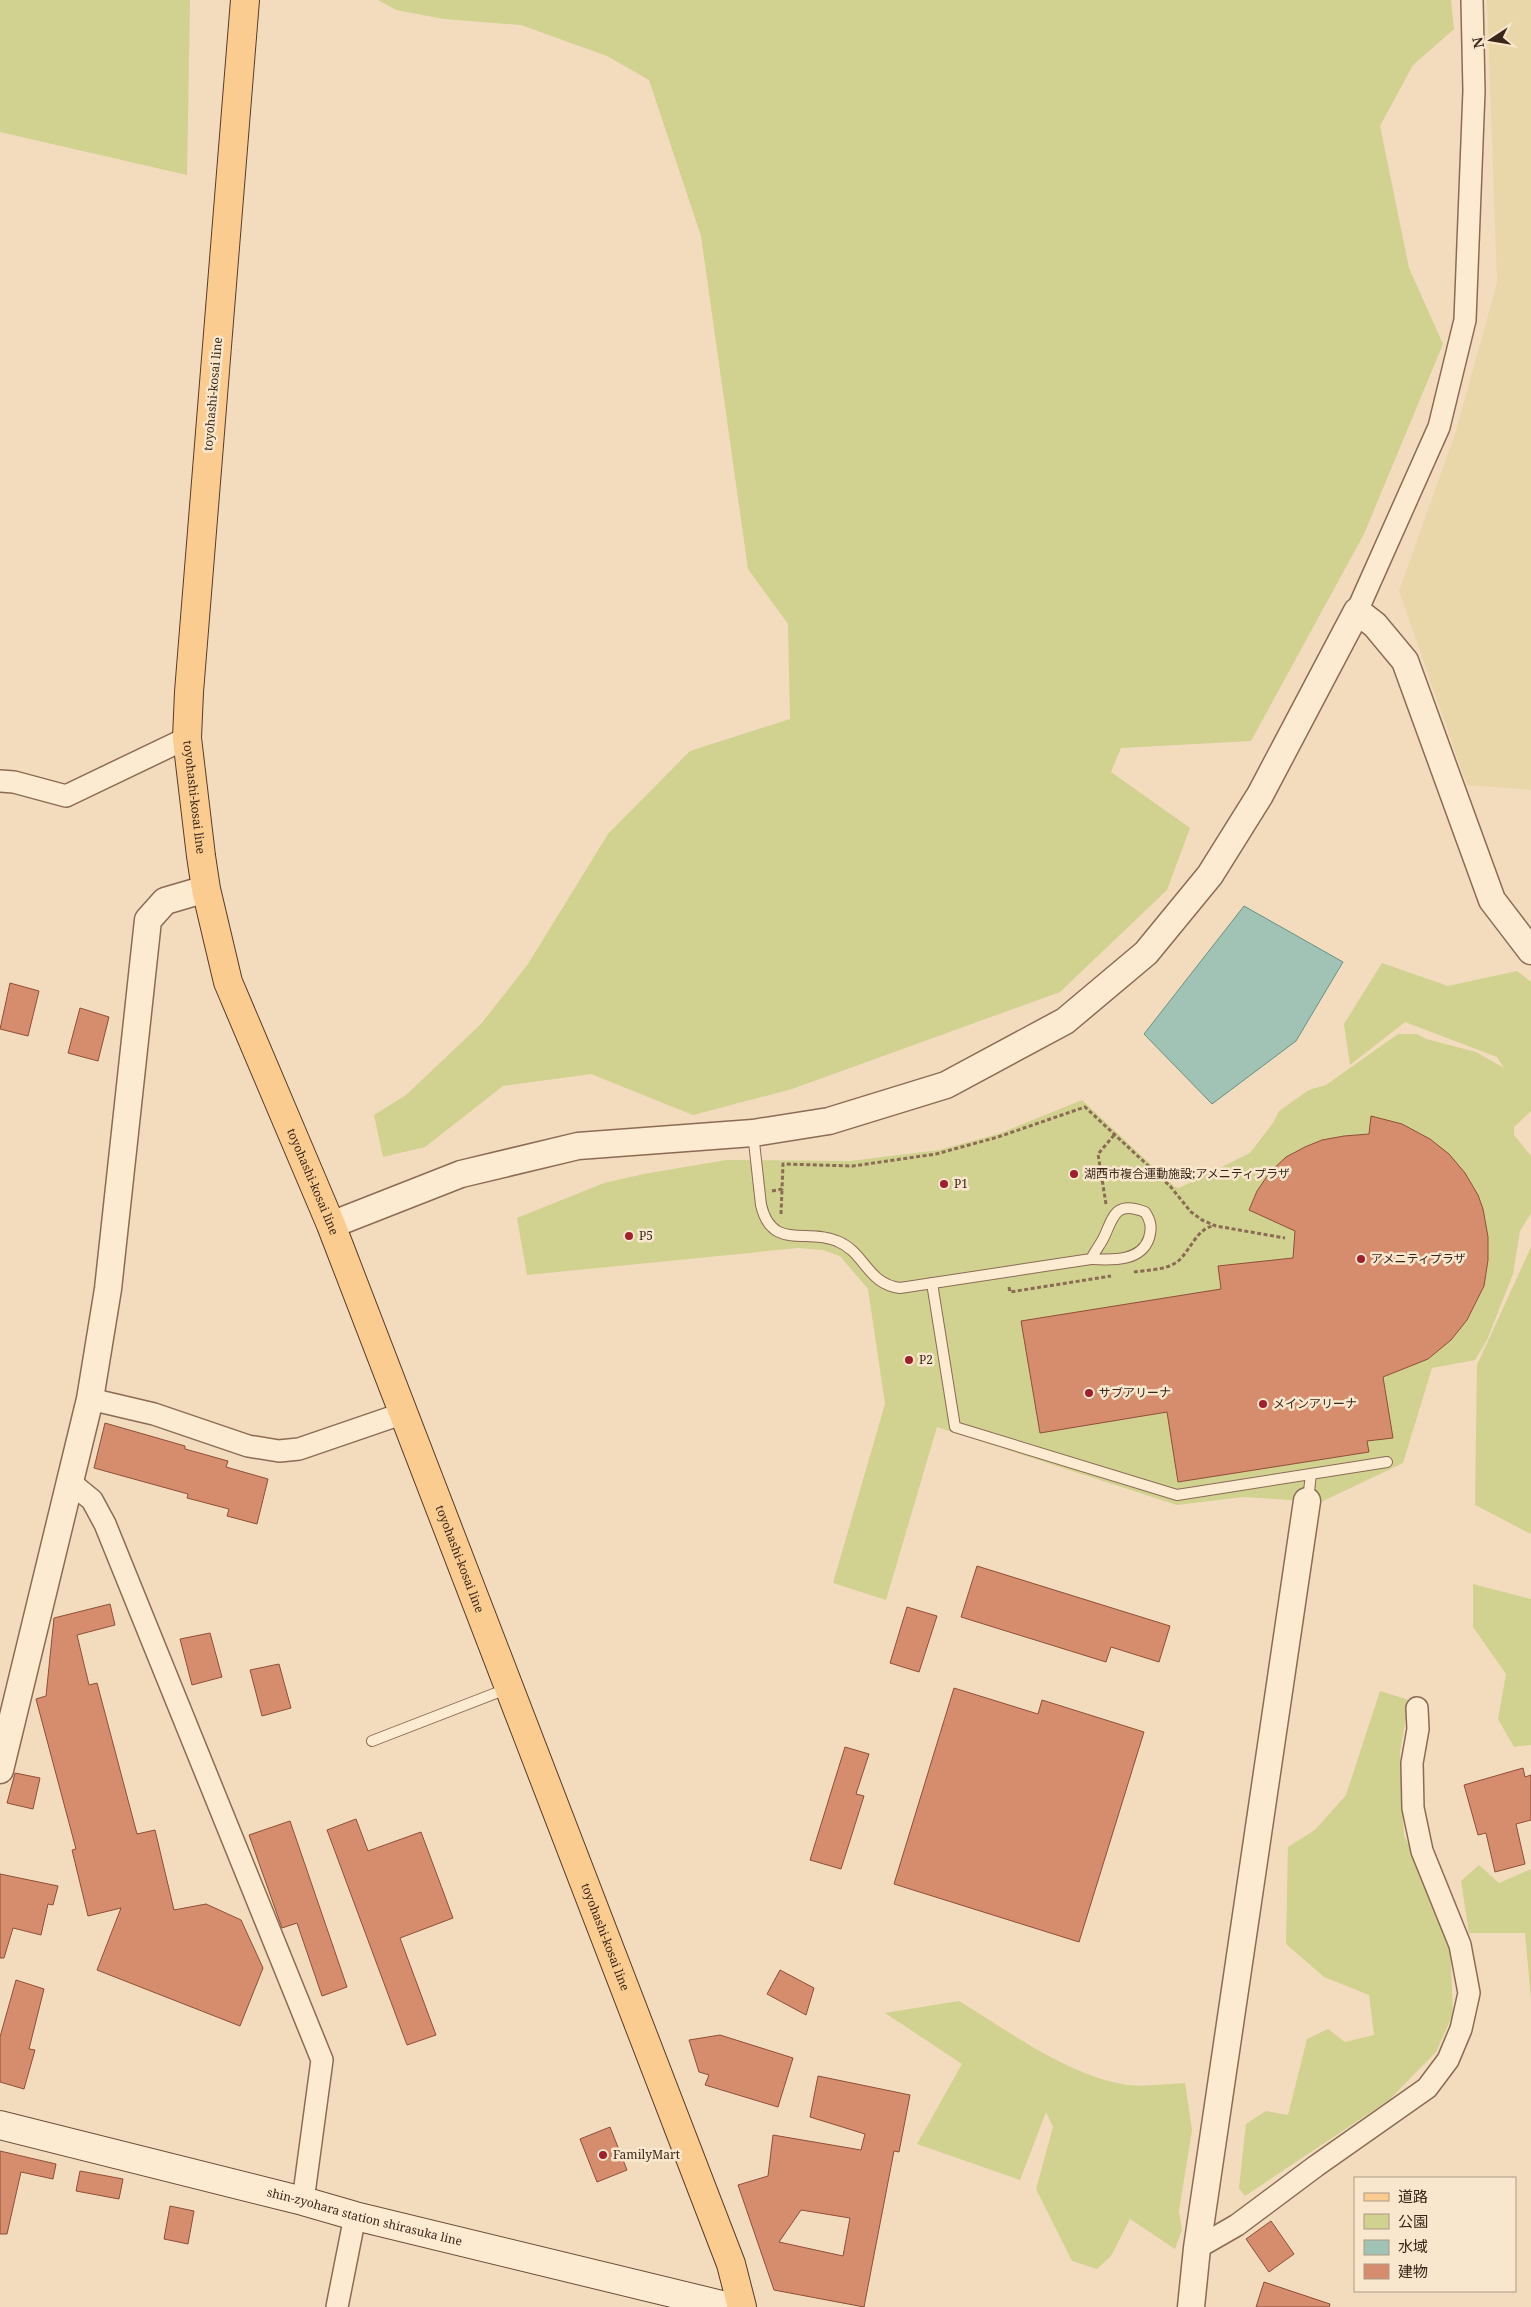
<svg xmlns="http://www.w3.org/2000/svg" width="1531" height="2307" viewBox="0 0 1531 2307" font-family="'Noto Serif','Noto Sans JP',serif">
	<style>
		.farmland { fill: #e9d7a9 }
		.green { fill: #d1d190 }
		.water { fill: #a1c3b5; stroke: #679282 }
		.building { fill: #d58d6e; stroke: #8e4f37; fill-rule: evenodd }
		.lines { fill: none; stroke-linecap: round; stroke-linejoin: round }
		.service-casing { stroke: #8c6b54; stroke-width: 12 }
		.minor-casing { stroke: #8c6b54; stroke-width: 24 }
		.tertiary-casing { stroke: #8c6b54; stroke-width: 29 }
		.secondary-casing { stroke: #6d4c37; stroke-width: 30 }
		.primary-casing { stroke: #593a29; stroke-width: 30 }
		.path { stroke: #8c6b54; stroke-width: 3; stroke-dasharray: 4 2.5; stroke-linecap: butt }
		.service { stroke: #fcead1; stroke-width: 10 }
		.minor { stroke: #fcead1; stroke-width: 21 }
		.tertiary { stroke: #fcead1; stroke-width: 26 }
		.secondary { stroke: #fcead1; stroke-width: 28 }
		.primary { stroke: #facc90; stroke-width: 28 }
		.poi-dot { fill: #a11e2f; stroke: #f9e7cd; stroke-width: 2 }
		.labels { text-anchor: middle; stroke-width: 5; stroke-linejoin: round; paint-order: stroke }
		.street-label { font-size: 12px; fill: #39261a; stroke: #f9e7cd }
		.poi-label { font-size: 12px; fill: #39261a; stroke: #f9e7cd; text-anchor: start }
	</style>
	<rect width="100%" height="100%" fill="#f2dcbd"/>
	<!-- farmland -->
	<path class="farmland" d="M1487,0H1531V790L1467,785L1399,591L1456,431L1497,283Z"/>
	<!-- green -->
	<g class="green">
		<path d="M0,0H190L187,175L0,132Z"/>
		<path d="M378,0H1451L1454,29L1413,65L1380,126L1409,268L1443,344L1364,534L1251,741L1121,748L1111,772L1190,828L1167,890L1060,992L792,1089L693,1115L591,1074L503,1086L425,1147L383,1157L374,1115L406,1095L481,1024L528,964L608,834L690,751L790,719L788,624L748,569L701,236L649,80L607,56L521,25L444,19L396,10Z"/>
		<path d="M1382,963L1448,986L1517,971L1531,982V1111L1514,1127V1135L1531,1156V1213L1520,1231L1513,1274L1487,1340L1475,1360L1432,1368L1403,1463L1321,1502L1243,1497L1177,1505L937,1427L886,1600L833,1583L885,1404L868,1289L840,1256L823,1250L798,1248L527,1275L517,1218L604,1183L644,1174L726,1160L850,1161L939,1150L998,1134L1082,1100L1175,1187L1179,1188L1250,1153L1273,1123L1279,1111L1309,1090L1326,1085L1398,1034H1417L1426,1039L1476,1052L1504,1068L1497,1057L1405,1022L1350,1065L1344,1024Z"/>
		<path d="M1531,1247V1534L1475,1505L1477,1365Z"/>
		<path d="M1473,1584L1531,1599V1745L1514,1747L1498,1719L1506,1674L1473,1627Z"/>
		<path d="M1380,1691L1409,1700L1400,1752L1404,1836L1433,1892L1450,1941L1453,2014L1436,2052L1389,2100L1245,2196L1239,2188L1246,2124L1266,2111L1288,2115L1307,2039L1328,2029L1345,2042L1374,2035L1369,1995L1324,1977L1286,1944L1288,1847L1315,1830L1346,1795Z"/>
		<path d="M1479,1865L1499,1883L1531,1869V2000L1525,1933H1469L1461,1881Z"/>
		<path d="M959,2001C1012,2033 1066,2075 1128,2085C1146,2087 1167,2084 1185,2083L1192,2130L1179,2211L1182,2230L1175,2249L1130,2219L1111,2256L1097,2269L1072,2261L1036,2189L1053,2127L1046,2112L1020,2180L917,2144L962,2064L885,2013Z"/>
	</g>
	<!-- water -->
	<path class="water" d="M1244,906L1343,962L1296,1041L1212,1104L1144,1034Z"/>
	<!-- building -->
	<g class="building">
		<path d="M10,983L39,991L28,1036L0,1029Z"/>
		<path d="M80,1008L109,1017L98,1061L68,1053Z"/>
		<path d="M1371,1116L1402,1124L1430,1139L1449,1154L1465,1173L1478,1195L1483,1209L1488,1237V1260L1484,1286L1467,1320L1451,1340L1428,1359L1383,1377L1393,1438L1367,1441L1369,1452L1178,1482L1167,1412L1040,1433L1021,1321L1221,1289L1218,1266L1293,1258L1295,1231L1249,1210L1257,1191L1270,1172L1286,1157L1305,1147L1322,1140L1344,1136L1369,1134Z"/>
		<path d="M105,1423L185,1446V1449L228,1461L226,1467L268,1479L257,1524L227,1516L229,1509L187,1498L188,1494L94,1468Z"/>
		<path d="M977,1566L1170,1626L1159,1662L1111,1647L1106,1662L961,1617Z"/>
		<path d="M110,1604L115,1625L77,1635L89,1685L97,1683L137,1834L155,1830L174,1910L206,1904L241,1920L263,1968L240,2026L97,1970L121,1908L88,1916L72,1850L76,1849L36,1699L46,1696L54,1618Z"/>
		<path d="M907,1607L937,1616L919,1672L890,1663Z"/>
		<path d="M210,1633L222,1677L192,1685L180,1639Z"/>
		<path d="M279,1664L291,1708L262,1716L250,1670Z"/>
		<path d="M954,1688L1038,1714L1042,1700L1144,1732L1079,1942L894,1884Z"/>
		<path d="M845,1747L869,1754L856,1794L864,1796L841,1869L810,1860Z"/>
		<path d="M1523,1768L1525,1777L1531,1775V1820L1516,1824L1525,1864L1495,1872L1486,1833L1478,1835L1464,1785Z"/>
		<path d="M15,1773L40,1778L33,1809L7,1803Z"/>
		<path d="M356,1819L368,1851L421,1832L453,1918L400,1938L436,2035L407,2045L327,1830Z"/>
		<path d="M290,1821L347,1987L322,1996L297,1923L282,1928L249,1835Z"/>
		<path d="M0,1874L58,1886L53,1905L48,1904L41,1935L13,1928L4,1958H0Z"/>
		<path d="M780,1970L814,1988L806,2015L767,1994Z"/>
		<path d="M16,1980L44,1989L29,2049L35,2050L24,2089L0,2082V2037Z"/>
		<path d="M720,2035L793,2058L778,2107L705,2085L709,2075L699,2072L689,2040Z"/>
		<path d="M818,2076L910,2095L899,2152L894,2151L864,2307L774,2290L738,2185L768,2176L773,2135L861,2150L865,2134L810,2117ZM801,2210L850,2218L843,2256L779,2242Z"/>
		<path d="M610,2127L627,2170L597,2182L580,2139Z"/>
		<path d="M0,2151L56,2164L53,2179L21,2172L7,2234H0Z"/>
		<path d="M80,2171L123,2179L119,2199L76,2191Z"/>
		<path d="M170,2206L194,2211L188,2244L164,2239Z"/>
		<path d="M1271,2221L1294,2254L1269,2272L1246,2239Z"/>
		<path d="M1264,2282L1330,2304L1329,2307H1256Z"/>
	</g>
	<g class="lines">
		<defs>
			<g id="service">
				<path d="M753,1133L761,1205C772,1251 806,1228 837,1241C865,1252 867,1284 900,1288L1091,1259C1112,1260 1141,1262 1149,1238C1152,1228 1151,1221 1145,1212C1117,1201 1114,1214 1105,1235C1101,1244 1095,1251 1091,1259"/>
				<path d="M932,1283L955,1427L1177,1495L1387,1462"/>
				<path d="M1308,1500L1311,1474"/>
				<path d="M372,1741L509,1688"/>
			</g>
			<g id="minor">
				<path d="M1357,611L1439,427L1465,320L1474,91L1472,0"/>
				<path d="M0,781L14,782L66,796L187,738"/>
				<path d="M90,1399L154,1414L248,1446L279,1451L299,1449L404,1413"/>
				<path d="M71,1483L92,1500L105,1524L322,2060L303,2201"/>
				<path d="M1197,2248L1237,2225L1316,2166L1427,2088L1448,2060L1461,2029L1469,1993L1460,1945L1422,1851L1413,1808L1412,1763L1418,1729L1417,1708"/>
				<path d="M337,2307L355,2216"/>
			</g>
			<g id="tertiary">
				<path d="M331,1225L461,1174L578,1146L753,1133L829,1121L946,1085L1065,1021L1146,953L1210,875L1260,795L1357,611L1375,625L1405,661L1492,900L1531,951"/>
				<path d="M0,1770L90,1399L108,1289L148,920L165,901L206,889"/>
				<path d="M1191,2307L1197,2248L1307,1501"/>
			</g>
			<g id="secondary">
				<path id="s1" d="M0,2125L303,2201L355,2216L730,2307"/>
			</g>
			<g id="primary">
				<path id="s2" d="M245,0L189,692L187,738L201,856L206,889L228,982L331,1225L731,2264L742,2307"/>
			</g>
		</defs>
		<!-- service casing -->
		<use href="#service" class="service-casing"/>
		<!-- minor casing -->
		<use href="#minor" class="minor-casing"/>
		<!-- tertiary casing -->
		<use href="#tertiary" class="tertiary-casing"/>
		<!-- secondary casing -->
		<use href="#secondary" class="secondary-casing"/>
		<!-- primary casing -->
		<use href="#primary" class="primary-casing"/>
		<!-- path -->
		<g class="path">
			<path d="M772,1191L782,1189L783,1164L853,1166L936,1154L998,1137L1085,1107L1170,1186L1191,1212L1202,1220L1216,1226L1285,1238"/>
			<path d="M1106,1204L1098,1154L1115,1134"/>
			<path d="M781,1214L782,1189"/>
			<path d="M1134,1272C1147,1270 1166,1270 1177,1262C1190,1252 1196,1229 1213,1226"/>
			<path d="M1009,1287L1010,1292L1111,1276"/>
		</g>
		<!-- service -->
		<use href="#service" class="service"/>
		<!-- minor -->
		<use href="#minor" class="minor"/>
		<!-- tertiary -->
		<use href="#tertiary" class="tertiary"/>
		<!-- secondary -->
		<use href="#secondary" class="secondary"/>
		<!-- primary -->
		<use href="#primary" class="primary"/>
	</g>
	<!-- markers -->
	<g class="poi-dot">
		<circle cx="1074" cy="1174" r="5"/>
		<circle cx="944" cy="1184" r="5"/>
		<circle cx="629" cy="1236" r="5"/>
		<circle cx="1361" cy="1259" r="5"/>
		<circle cx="909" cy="1360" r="5"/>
		<circle cx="1089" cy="1393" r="5"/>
		<circle cx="1263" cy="1404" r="5"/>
		<circle cx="603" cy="2155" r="5"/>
	</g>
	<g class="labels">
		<!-- street labels -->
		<g class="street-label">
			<text transform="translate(213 394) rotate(-85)" y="4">toyohashi-kosai line</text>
			<text dy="4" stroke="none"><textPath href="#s2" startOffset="800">toyohashi-kosai line</textPath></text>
			<text dy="4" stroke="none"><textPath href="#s2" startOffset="1205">toyohashi-kosai line</textPath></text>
			<text dy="4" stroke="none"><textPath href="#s2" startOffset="1610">toyohashi-kosai line</textPath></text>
			<text dy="4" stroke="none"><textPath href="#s2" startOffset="2015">toyohashi-kosai line</textPath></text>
			<text dy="4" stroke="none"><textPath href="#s1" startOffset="376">shin-zyohara station shirasuka line</textPath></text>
		</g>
		<!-- poi labels -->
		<g class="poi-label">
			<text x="1084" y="1178">湖西市複合運動施設;アメニティプラザ</text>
			<text x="954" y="1188">P1</text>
			<text x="639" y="1240">P5</text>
			<text x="1371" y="1263">アメニティプラザ</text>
			<text x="919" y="1364">P2</text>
			<text x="1099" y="1397">サブアリーナ</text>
			<text x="1273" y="1408">メインアリーナ</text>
			<text x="613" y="2159">FamilyMart</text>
		</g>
	</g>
	<!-- legend -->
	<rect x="1354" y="2177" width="162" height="115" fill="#f9e7cd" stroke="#ac9a85"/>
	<rect x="1364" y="2193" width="25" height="8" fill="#facc90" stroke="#ac9a85"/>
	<text x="1398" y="2202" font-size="15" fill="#39261a">道路</text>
	<rect x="1364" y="2214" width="25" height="15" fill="#d1d190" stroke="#ac9a85"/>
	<text x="1398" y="2227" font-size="15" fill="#39261a">公園</text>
	<rect x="1364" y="2240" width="25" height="15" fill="#a1c3b5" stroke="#ac9a85"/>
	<text x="1398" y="2252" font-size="15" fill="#39261a">水域</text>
	<rect x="1364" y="2264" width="25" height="15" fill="#d58d6e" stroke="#ac9a85"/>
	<text x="1398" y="2277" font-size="15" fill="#39261a">建物</text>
	<!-- north arrow -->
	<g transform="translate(1491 40) rotate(258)" stroke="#f9e7cd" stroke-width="4" paint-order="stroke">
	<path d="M0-4L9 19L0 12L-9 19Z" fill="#39261a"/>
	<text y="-8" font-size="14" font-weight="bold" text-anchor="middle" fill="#39261a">N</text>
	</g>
</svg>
